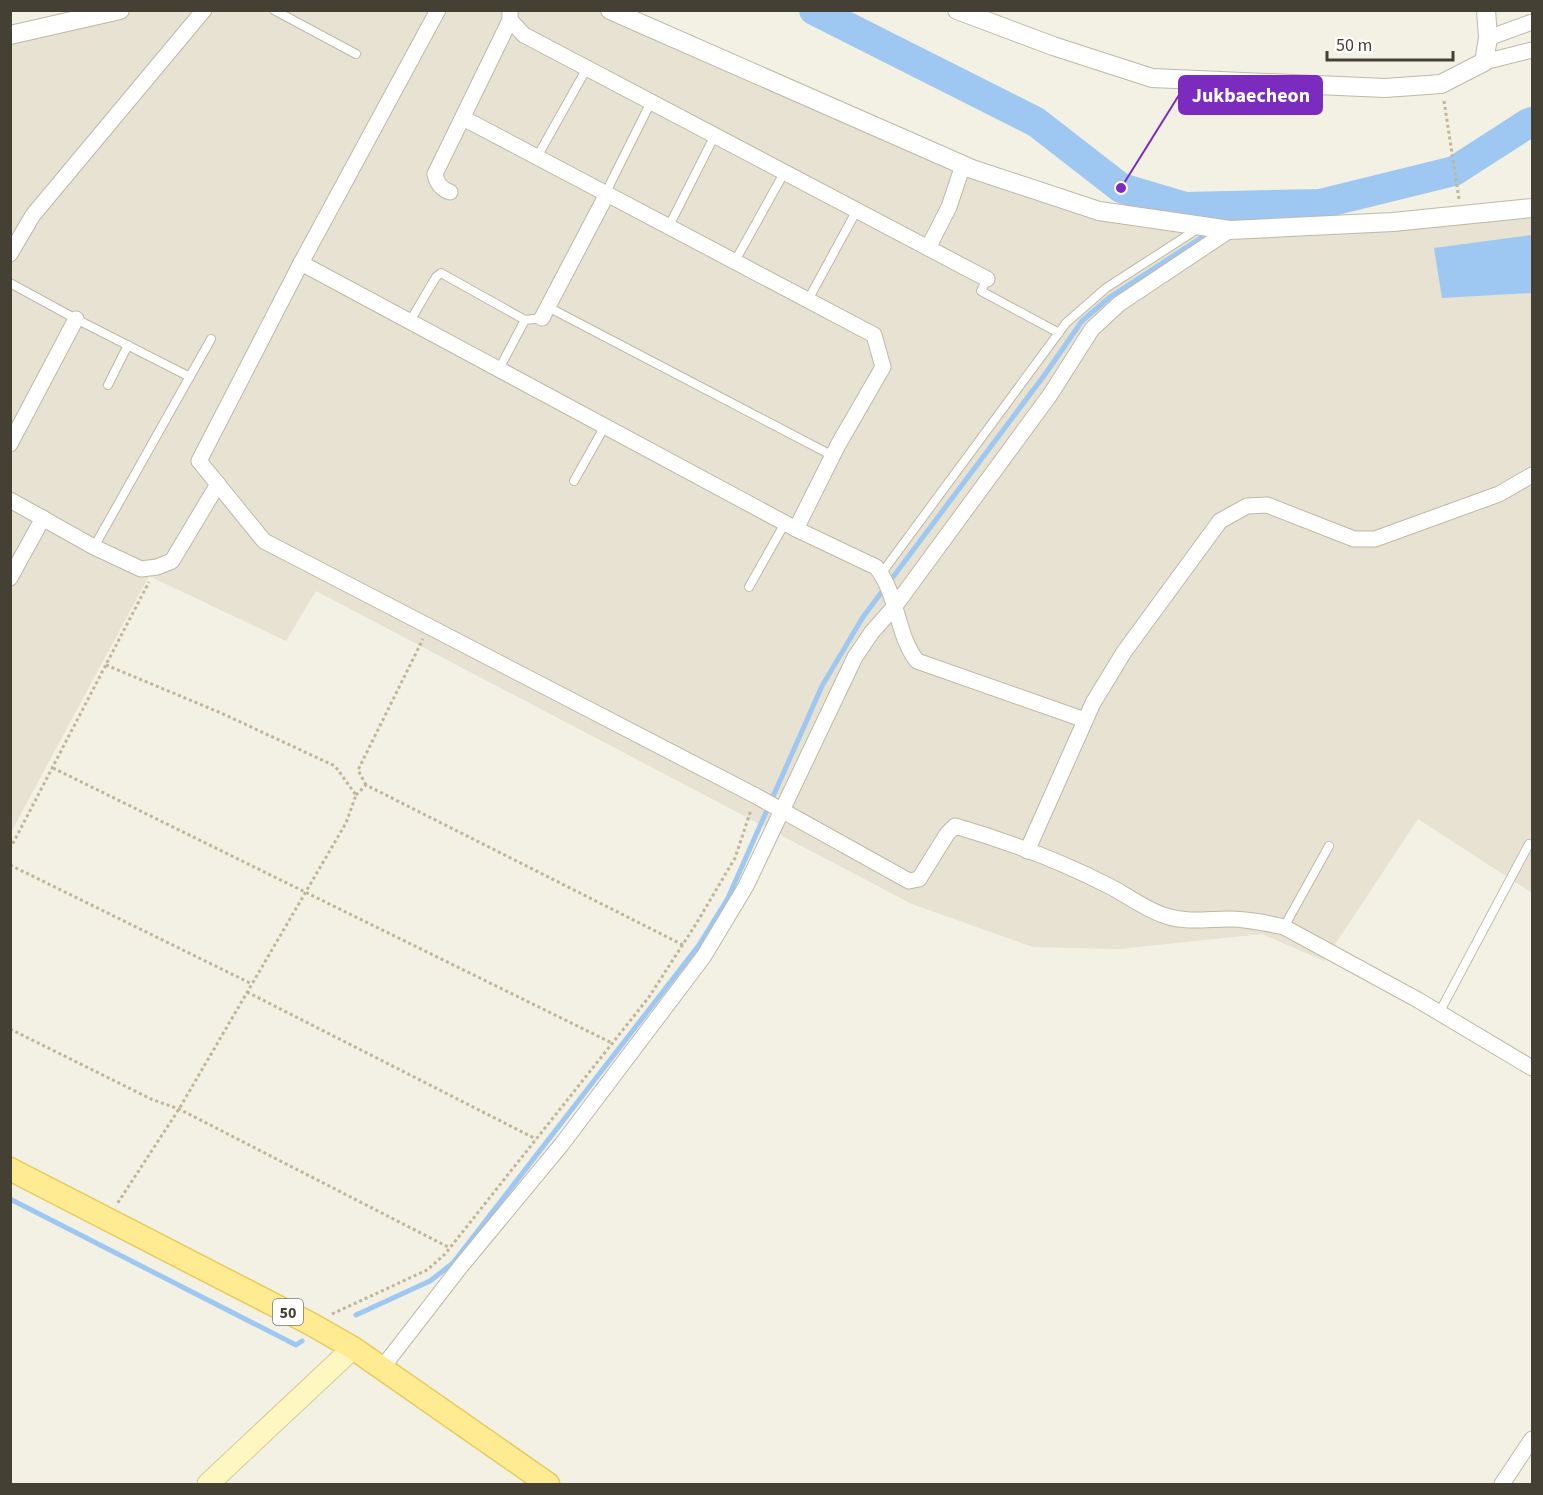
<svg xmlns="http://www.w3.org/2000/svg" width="1543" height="1495" viewBox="0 0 1543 1495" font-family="'Source Sans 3',sans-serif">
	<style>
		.residential { fill: #e7e2d2 }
		.water { fill: #9ec7f2 }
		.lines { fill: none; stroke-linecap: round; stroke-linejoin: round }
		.stream { stroke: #9ec7f2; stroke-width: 5 }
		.river { stroke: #9ec7f2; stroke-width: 30 }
		.service-casing { stroke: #beb8a7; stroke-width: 10 }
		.minor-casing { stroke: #beb8a7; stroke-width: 17 }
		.tertiary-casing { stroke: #beb8a7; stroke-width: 20 }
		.secondary-casing { stroke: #d4ca92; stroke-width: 23 }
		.primary-casing { stroke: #e6cc5e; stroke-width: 25 }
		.path { stroke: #c0b697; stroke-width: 3; stroke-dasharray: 3 3; stroke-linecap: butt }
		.service { stroke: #fff; stroke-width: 8 }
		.minor { stroke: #fff; stroke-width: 15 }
		.tertiary { stroke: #fff; stroke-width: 18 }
		.secondary { stroke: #fff7c2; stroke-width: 21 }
		.primary { stroke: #ffeb91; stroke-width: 22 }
		.labels { text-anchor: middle; stroke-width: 6; stroke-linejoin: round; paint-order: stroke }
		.shield { fill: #fff; stroke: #7d7971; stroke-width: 1.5 }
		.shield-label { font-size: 16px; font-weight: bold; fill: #454034 }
		.leader { fill: none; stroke: #7b2cbf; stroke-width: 2 }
		.callout-dot { fill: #7b2cbf; stroke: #fff; stroke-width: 2 }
		.callout { fill: #7b2cbf; stroke: #7b2cbf; stroke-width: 2 }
		.callout-label { font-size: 20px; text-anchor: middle; font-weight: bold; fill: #fff }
	</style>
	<rect width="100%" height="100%" fill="#f3f0e4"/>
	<!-- residential -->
	<path class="residential" d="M129,10L610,11L972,169L1099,211L1230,229L1532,208V893L1418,819L1324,961L1262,934L1119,949L1033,947L912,904L316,591L286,641L149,576L11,832V39Z"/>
	<!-- water -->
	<path class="water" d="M1532,235V293L1442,298L1434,248Z"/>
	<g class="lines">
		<!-- stream -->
		<g class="stream">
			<path d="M1223,223L1251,205"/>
			<path d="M10,1199L296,1345L302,1341"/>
			<path d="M356,1315L430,1281L453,1263L699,945L728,898L822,686L863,617L1046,373L1082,321L1110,297L1210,232"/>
		</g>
		<!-- river -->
		<path class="river" d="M814,10L1036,122L1121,188L1185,207L1320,204L1454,171L1527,124L1532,122"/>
		<defs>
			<g id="service">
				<path d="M274,10L356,54"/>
				<path d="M537,157L587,68"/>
				<path d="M607,194L610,184L651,102"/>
				<path d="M669,226L715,135"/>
				<path d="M735,261L784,173"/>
				<path d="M987,279L981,291L1059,333"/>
				<path d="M10,283L76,319L190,377"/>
				<path d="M808,300L857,210"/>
				<path d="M548,307L833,456"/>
				<path d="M410,321L436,277L441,273L525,320"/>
				<path d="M499,369L525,320L542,318"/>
				<path d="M108,385L128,345"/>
				<path d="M574,481L605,426"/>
				<path d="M94,547L211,339"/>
				<path d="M881,574L1066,323L1106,288L1199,228"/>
				<path d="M749,587L785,523"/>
				<path d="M1284,927L1329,846"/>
				<path d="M1439,1013L1529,844"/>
			</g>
			<g id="minor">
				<path d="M510,20L524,35L987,279"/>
				<path d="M1488,38L1532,22"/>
				<path d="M1484,62L1532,50"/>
				<path d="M463,118L874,335L883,367L838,445L796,529"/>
				<path d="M450,192C441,189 437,184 435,174L510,20V10"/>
				<path d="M928,248L949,207L963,165"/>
				<path d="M10,254L33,215L204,10"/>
				<path d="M301,263L438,10"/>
				<path d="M542,318L607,194"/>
				<path d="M10,444L76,319"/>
				<path d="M10,500L94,547L141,569L157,567L172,561L218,484"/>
				<path d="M10,578L43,518"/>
				<path d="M1085,720L917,661C896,634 898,594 876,567L796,529L301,263L199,461L264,541L756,796L909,881L919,879L947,834L955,826C1007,841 1060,861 1109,886C1127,895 1146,910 1166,916C1188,923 1207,919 1229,919C1248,919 1266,923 1284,927L1418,1000L1532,1068"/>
				<path d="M1027,851L1093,703L1124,652L1220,521L1247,506L1267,505L1354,539H1375L1499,494L1532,475"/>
				<path d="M382,1368L461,1266L562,1144L704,956L746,886L855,657L872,632L895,606L1050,395L1092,329L1119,304L1230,230"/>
				<path d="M1502,1484L1532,1439"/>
			</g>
			<g id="tertiary">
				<path d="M610,10L972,169L1099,211L1230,230L1393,222L1532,208"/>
				<path d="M957,10L1053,46L1152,78L1385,88L1441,84L1484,62L1488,38L1486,10"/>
				<path d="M10,35L120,10"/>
			</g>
			<path id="secondary" d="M208,1484L353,1348"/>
			<path id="primary" d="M10,1169L311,1324L353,1348L548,1484"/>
		</defs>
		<!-- service casing -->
		<use href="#service" class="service-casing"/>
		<!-- minor casing -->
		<use href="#minor" class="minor-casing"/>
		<!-- tertiary casing -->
		<use href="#tertiary" class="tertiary-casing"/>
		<!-- secondary casing -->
		<use href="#secondary" class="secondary-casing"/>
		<!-- primary casing -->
		<use href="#primary" class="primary-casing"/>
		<!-- path -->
		<g class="path">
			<path d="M1444,101L1459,199"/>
			<path d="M106,665L221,713L335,766L356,795L346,823L179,1109L117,1204"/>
			<path d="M53,768L612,1043"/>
			<path d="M366,785L358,770L423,639"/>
			<path d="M356,795L366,785L683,945"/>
			<path d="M10,849L149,582"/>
			<path d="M10,865L252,984"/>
			<path d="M247,992L536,1139"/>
			<path d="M10,1029L151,1099L179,1109L450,1248"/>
			<path d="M332,1314L427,1270L445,1254L649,997L696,924L735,858L751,810"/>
		</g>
		<!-- service -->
		<use href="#service" class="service"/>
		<!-- minor -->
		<use href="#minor" class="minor"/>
		<!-- tertiary -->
		<use href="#tertiary" class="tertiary"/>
		<!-- secondary -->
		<use href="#secondary" class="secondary"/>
		<!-- primary -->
		<use href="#primary" class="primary"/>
	</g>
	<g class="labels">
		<!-- shield labels -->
		<rect class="shield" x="273" y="1299" width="30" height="26" rx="4.5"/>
		<g class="shield-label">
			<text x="288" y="1318">50</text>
		</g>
	</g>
	<!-- callouts -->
	<path class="leader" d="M1121 188L1179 95"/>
	<circle class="callout-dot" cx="1121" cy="188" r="6"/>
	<rect class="callout" x="1179" y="76" width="143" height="38" rx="6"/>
	<g class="callout-label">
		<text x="1251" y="102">Jukbaecheon</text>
	</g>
	<!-- border -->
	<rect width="1543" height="1495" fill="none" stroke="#454034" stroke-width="24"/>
	<!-- scale -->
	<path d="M1327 51v9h126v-9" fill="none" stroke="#454034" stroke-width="3"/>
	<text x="1336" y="51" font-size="18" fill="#454034" stroke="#ffffff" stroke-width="4.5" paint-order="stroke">50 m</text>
</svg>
